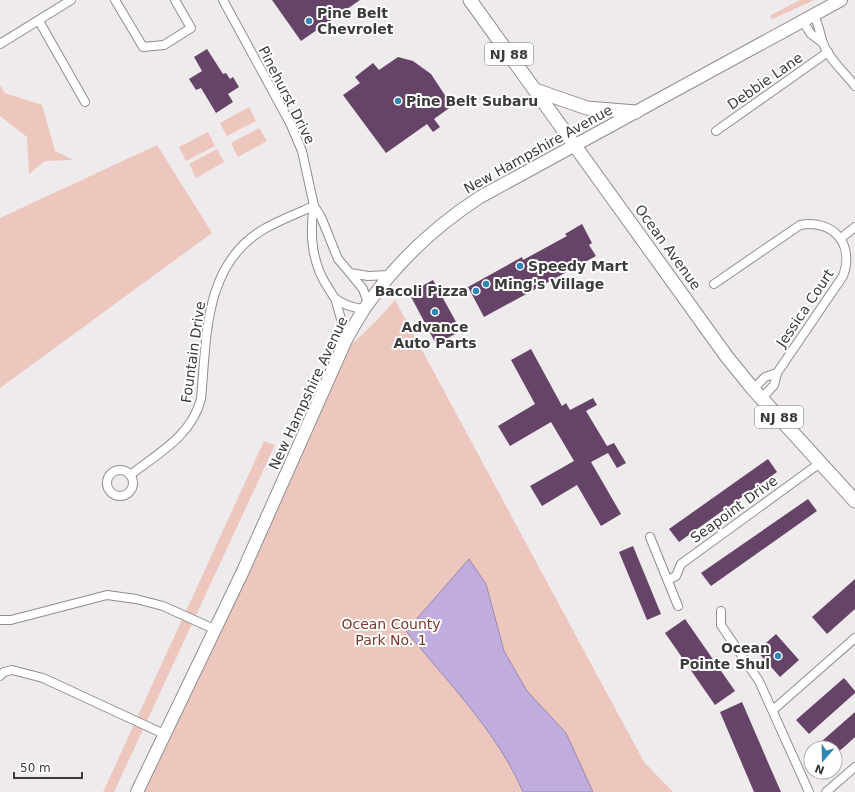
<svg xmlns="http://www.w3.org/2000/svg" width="855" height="792" viewBox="0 0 855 792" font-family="'DejaVu Sans',sans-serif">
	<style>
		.green { fill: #edc7be }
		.water { fill: #c0acdd; stroke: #988aac }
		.building { fill: #664468 }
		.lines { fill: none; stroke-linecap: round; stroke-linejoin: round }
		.street-casing { stroke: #918d8f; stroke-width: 10 }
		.secondary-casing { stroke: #918d8f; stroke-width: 14 }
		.primary-casing { stroke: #918d8f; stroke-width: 15 }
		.street { stroke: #fff; stroke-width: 8 }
		.secondary { stroke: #fff; stroke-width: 12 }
		.primary { stroke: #fff; stroke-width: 13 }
		.poi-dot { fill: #3087b5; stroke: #fff; stroke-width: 1.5 }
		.labels { text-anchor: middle; stroke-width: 4; stroke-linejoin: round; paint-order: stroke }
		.shield { fill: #fff; stroke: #767576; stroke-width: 1 }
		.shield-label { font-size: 13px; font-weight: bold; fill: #3c3a3b }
		.poi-label { font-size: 14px; font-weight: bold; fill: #3c3a3b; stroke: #fff; text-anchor: start }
		.street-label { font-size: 14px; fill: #3c3a3b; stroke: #fff }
		.park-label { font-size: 14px; fill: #7e372a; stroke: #fff }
	</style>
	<rect width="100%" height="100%" fill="#efebed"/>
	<!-- green -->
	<g class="green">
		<path d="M800,0H814L773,19H771V15Z"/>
		<path d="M0,85L5,93L42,105L55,151L73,160L45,161L29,174L27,137L0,116Z"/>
		<path d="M249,107L256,121L227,136L220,123Z"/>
		<path d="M259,128L267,141L238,157L231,143Z"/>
		<path d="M208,132L215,146L186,161L179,147Z"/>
		<path d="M157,145L212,233L0,388V218Z"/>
		<path d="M217,149L224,162L196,178L189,164Z"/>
		<path d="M395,300L644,762L673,792H137L351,345L376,321Z"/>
		<path d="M264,441L275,445L114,792H103Z"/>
	</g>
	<!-- water -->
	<path class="water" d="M469,559L486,584L504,651L527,691L566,733L593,792H523C498,733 446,680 406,631Z"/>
	<!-- building -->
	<g class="building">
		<path d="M272,0H360L301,41Z"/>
		<path d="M207,49L223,74L226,73L230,79L233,77L239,87L228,94L233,102L216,113L201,88L196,90L189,79L202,71L194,57Z"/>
		<path d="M398,57L413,61L431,74L452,106L434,119L440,127L433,132L427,124L386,153L343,95L360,83L355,77L373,63L379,70Z"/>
		<path d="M582,224L592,243L589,245L596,256L484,317L468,287L522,257L523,260L567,236L565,234Z"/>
		<path d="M433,280L461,331L436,344L409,293Z"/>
		<path d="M531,349L562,406L566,403L570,410L593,398L597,405L586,411L607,446L614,443L626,463L617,468L608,453L591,462L621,514L601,526L577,485L542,506L530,486L574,461L551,422L510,446L498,426L535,404L511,360Z"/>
		<path d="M768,459L777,472L679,542L669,529Z"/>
		<path d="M808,499L817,511L711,586L701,573Z"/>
		<path d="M633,546L661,614L647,620L619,552Z"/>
		<path d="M855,579V609L827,634L812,617Z"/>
		<path d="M685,619L735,691L715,705L665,633Z"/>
		<path d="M776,634L799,660L780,677L757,651Z"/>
		<path d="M844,678L855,691V693L809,734L796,720Z"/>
		<path d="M742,702L770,767L781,792H754L720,712Z"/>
		<path d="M855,712V737L843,748L835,754V748H814Z"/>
	</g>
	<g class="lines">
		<defs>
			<g id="street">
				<path d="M115,0L143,47L164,45L191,28L175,0"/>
				<path d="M223,0L290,123L302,151L314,206L321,217L338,259L350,273L368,276L390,275"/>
				<path d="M814,16C820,27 819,32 823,43C828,58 845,73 855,86"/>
				<path d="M39,21L85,102"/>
				<path d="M803,22L811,34L823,43"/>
				<path d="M0,44L71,0"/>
				<path d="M716,131L828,52"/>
				<path d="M314,206C309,234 312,265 329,289C331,292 333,297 336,299C344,305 354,308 364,309"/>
				<path d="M841,238L855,227"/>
				<path d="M350,273L363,289L368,303"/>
				<path d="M714,284L800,225C833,219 855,244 843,276L777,373L774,385L762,398"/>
				<path d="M335,298L345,333V340"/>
				<path d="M753,389L765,377L777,373"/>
				<circle cx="120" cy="483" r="13"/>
				<path d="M130,475C159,453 192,435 201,399C207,337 203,265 264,229C280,220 298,213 314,206"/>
				<path d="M650,537L678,606"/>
				<path d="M668,580L676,576L681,564L820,463"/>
				<path d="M721,611V625L759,681L809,792"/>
				<path d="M0,620H11L107,595L136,599L163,606L214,629"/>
				<path d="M0,676L4,672L12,670L43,678L164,734"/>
				<path d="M773,710L855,638"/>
				<path d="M826,792L855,767"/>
			</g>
			<path id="secondary" d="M137,792L243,571L345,342C352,329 359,316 367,305C397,262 437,225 480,197L841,0"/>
			<g id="primary">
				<path d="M470,0L727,357L753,389L855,501"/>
				<path d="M535,90L587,108L636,112"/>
			</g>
		</defs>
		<!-- street casing -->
		<use href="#street" class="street-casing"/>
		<!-- secondary casing -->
		<use href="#secondary" class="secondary-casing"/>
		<!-- primary casing -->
		<use href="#primary" class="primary-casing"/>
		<!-- street -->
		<use href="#street" class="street"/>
		<!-- secondary -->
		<use href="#secondary" class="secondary"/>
		<!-- primary -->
		<use href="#primary" class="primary"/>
	</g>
	<!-- markers -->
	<g class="poi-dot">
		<circle cx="309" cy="21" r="4"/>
		<circle cx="398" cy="101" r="4"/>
		<circle cx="520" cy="266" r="4"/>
		<circle cx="486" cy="284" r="4"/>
		<circle cx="476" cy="291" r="4"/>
		<circle cx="435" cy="312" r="4"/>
		<circle cx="778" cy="656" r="4"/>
	</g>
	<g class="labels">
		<!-- shield labels -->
		<g class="shield">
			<rect x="485" y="43" width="48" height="22" rx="3"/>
			<rect x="755" y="406" width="48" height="22" rx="3"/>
		</g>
		<g class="shield-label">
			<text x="509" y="59">NJ 88</text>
			<text x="779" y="422">NJ 88</text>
		</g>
		<!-- poi labels -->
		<g class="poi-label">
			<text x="317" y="18">Pine Belt<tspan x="317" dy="16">Chevrolet</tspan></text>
			<text x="406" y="106">Pine Belt Subaru</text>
			<text x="528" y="271">Speedy Mart</text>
			<text x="494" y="289">Ming's Village</text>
			<text x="468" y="296" text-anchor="end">Bacoli Pizza</text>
			<text x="435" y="332" text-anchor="middle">Advance<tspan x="435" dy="16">Auto Parts</tspan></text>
			<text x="770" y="653" text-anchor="end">Ocean<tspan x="770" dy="16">Pointe Shul</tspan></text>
		</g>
		<!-- street labels -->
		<g class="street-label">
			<text transform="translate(765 81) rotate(-35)" y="5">Debbie Lane</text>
			<text transform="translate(287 95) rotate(63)" y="5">Pinehurst Drive</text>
			<text transform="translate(538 149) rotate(-29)" y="5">New Hampshire Avenue</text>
			<text transform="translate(668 247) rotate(54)" y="5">Ocean Avenue</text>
			<text transform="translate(805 308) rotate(-56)" y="5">Jessica Court</text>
			<text transform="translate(193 352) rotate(-82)" y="5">Fountain Drive</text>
			<text transform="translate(308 393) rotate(-65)" y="5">New Hampshire Avenue</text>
			<text transform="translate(734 509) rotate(-36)" y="5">Seapoint Drive</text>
		</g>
		<!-- park labels -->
		<g class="park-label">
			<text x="391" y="629">Ocean County<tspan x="391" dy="16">Park No. 1</tspan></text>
		</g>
	</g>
	<!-- north arrow -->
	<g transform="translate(823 760) rotate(200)"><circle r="19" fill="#ffffff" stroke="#b1b0b1"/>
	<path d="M0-3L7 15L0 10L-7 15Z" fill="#3087b5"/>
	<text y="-6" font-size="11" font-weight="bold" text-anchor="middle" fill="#3c3a3b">N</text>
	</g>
	<!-- scale -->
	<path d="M14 772v6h68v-6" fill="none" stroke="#3c3a3b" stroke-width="2"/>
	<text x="20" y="772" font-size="12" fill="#3c3a3b" stroke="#ffffff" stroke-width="3" paint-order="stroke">50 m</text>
</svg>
